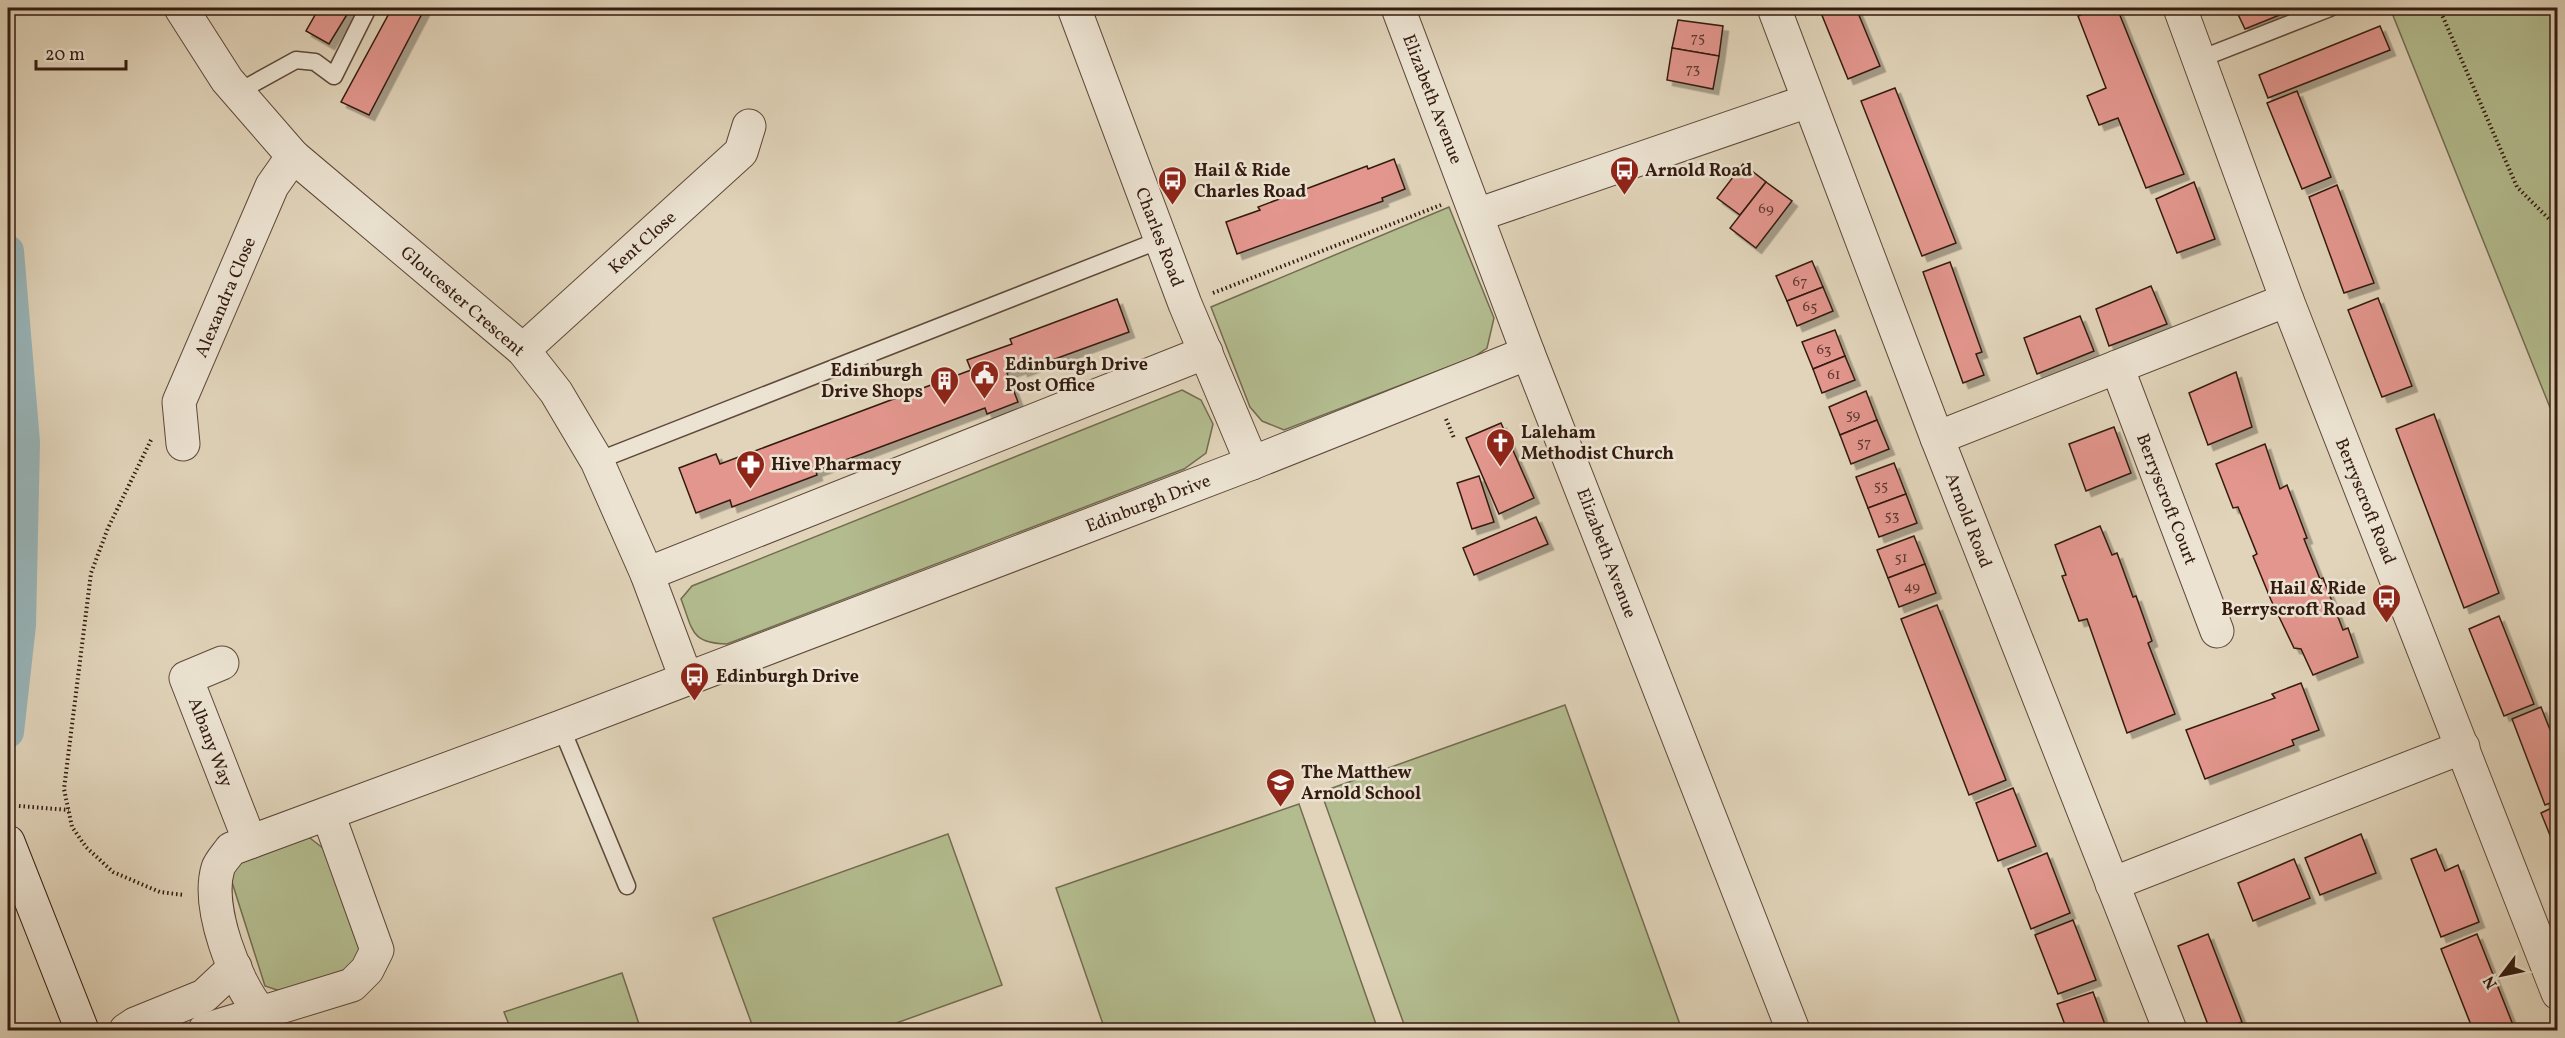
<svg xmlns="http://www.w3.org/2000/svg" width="2565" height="1038" viewBox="0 0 2565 1038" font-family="Vollkorn,serif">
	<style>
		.green { fill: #b3bc8f; stroke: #736c50; stroke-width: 1.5 }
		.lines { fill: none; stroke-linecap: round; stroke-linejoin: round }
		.canal { stroke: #98b5ba; stroke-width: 32 }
		.building { fill: #e3968e; stroke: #331b10; stroke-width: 1.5; filter: url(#shadow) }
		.lane-casing { stroke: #5e493a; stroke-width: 19 }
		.street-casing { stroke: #5e493a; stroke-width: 35 }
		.secondary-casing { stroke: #331b10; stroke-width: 35 }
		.path { stroke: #331b10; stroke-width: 4; stroke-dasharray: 1.5 3; stroke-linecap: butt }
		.lane { stroke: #ece3d2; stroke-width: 16 }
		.street { stroke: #ece3d2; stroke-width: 33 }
		.secondary { stroke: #ece3d2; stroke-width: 33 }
		.labels { text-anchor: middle; stroke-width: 5; stroke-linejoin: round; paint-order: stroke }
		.number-label { font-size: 15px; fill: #5f3a30 }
		.street-label { font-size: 18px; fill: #331b10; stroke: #ece3d2 }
		.poi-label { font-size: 18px; font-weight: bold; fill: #331b10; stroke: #ece3d2; text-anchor: start }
	</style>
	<defs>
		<filter id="shadow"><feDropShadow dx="5.5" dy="5.5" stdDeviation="0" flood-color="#0004"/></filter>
	</defs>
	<rect width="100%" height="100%" fill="#e1d4ba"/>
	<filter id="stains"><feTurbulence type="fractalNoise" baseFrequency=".00333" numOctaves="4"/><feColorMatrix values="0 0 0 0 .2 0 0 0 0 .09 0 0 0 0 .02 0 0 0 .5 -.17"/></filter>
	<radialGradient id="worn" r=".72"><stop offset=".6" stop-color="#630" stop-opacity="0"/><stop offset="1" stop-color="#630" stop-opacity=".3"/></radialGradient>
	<!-- green -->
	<g class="green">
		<path d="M2390,8H2557V425Z"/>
		<path d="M1449,207L1494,318L1487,348L1474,357L1284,430L1262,421L1250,407L1211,307Z"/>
		<path d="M1182,390L1201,400L1213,424L1206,453L1184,469L727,644C690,643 693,630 681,599L692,586Z"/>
		<path d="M1565,705L1682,1030H1406L1321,792Z"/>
		<path d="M1299,804L1378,1030H1105L1056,888Z"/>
		<path d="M948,834L1002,985L877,1030H754L713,918Z"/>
		<path d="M306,835L324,849L365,942L352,969L283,992L265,986L231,879L235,865Z"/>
		<path d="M622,973L641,1030H511L504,1012Z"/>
	</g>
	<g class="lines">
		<!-- canal -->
		<path class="canal" d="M8,251L24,442L20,625L8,732"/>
	</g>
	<!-- building -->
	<g class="building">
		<path d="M319,8H351L329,44L306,31Z"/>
		<path d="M392,8H425L369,115L341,102Z"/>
		<path d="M1819,8H1856L1880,66L1848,79Z"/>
		<path d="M2097,8H2117L2184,174L2146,188L2118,118L2099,125L2087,96L2106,88L2078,16Z"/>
		<path d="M2235,8H2297L2245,29Z"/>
		<path d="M1678,20L1723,26L1719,56L1672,48Z"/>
		<path d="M2380,26L2390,50L2268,98L2259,75Z"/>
		<path d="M1672,48L1719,56L1713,89L1667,80Z"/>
		<path d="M1895,88L1956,243L1922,256L1861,101Z"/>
		<path d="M2297,91L2331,177L2302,189L2267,103Z"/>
		<path d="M1394,159L1405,189L1382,198L1383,201L1237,254L1226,222L1260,210L1258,207L1367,166L1368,169Z"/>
		<path d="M1743,164L1766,182L1740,215L1717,198Z"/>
		<path d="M1766,182L1792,201L1756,248L1730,228Z"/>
		<path d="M2194,182L2215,239L2177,253L2156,199Z"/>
		<path d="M2337,185L2374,283L2344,293L2309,197Z"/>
		<path d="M1812,261L1823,287L1787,301L1776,276Z"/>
		<path d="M1950,262L1982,352L1976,354L1984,375L1963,383L1923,272Z"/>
		<path d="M2151,286L2167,324L2109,346L2096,309Z"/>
		<path d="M1823,287L1833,311L1797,326L1787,301Z"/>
		<path d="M2378,298L2412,386L2382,397L2348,310Z"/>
		<path d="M1117,299L1129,332L1022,371L1021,368L1007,373L1018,402L987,414L985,408L816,471L817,475L732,507L730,500L696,513L679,468L716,454L720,464L971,370L967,360L1012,344L1010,339Z"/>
		<path d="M2080,316L2094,351L2037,374L2024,338Z"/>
		<path d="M1835,330L1845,356L1813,369L1802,342Z"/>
		<path d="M1845,356L1855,380L1822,393L1813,369Z"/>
		<path d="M2236,372L2252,427L2208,445L2189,393Z"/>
		<path d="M1866,391L1877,420L1840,435L1829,407Z"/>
		<path d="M2434,414L2499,593L2464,608L2396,429Z"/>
		<path d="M1877,420L1889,449L1851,464L1840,435Z"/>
		<path d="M1501,423L1534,498L1499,514L1466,438Z"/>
		<path d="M2114,427L2131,473L2086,491L2069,444Z"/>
		<path d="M2265,444L2280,489L2287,485L2307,538L2304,539L2320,579L2323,578L2343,630L2348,628L2358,657L2313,675L2301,649L2294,648L2271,600L2253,556L2257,554L2238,507L2233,508L2216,464Z"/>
		<path d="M1894,463L1906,494L1868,508L1856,477Z"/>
		<path d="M1479,476L1494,522L1472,529L1457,483Z"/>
		<path d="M1906,494L1917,523L1879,537L1868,508Z"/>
		<path d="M1536,517L1548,544L1474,575L1463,548Z"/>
		<path d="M2100,526L2112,555L2117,553L2133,597L2136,596L2152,641L2148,643L2175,714L2127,733L2087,619L2079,621L2062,576L2066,575L2055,545Z"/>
		<path d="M1914,536L1925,564L1888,578L1877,550Z"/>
		<path d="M1925,564L1936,593L1899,607L1888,578Z"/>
		<path d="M1937,605L2006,780L1969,795L1901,619Z"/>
		<path d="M2499,616L2534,704L2504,716L2469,629Z"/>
		<path d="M2301,683L2319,730L2292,740L2294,745L2205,779L2186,730L2275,698L2272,694Z"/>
		<path d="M2541,707L2558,750V800L2545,805L2512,719Z"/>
		<path d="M2013,788L2036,846L1998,861L1976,803Z"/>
		<path d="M2558,805V855L2541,813Z"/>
		<path d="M2361,834L2376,873L2320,895L2305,858Z"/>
		<path d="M2436,849L2445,871L2458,865L2479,922L2441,937L2411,859Z"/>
		<path d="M2047,853L2070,913L2031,929L2008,869Z"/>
		<path d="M2294,859L2310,898L2253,921L2238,883Z"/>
		<path d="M2073,920L2096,980L2058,994L2035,935Z"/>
		<path d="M2208,934L2242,1022L2221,1030H2210L2178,946Z"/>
		<path d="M2477,934L2515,1030H2473L2441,949Z"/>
		<path d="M2093,992L2107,1030H2067L2057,1004Z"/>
	</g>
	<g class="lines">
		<defs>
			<g id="lane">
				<path d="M2200,59L2330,8"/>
				<path d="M238,92L296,60L315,62L334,76L368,8"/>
				<path d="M597,461L1160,240"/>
				<path d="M561,727L627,886"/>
			</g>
			<g id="street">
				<path d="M181,8L227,80L293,156L523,350L556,392L597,461L647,574L686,678"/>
				<path d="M1074,8L1185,304L1252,463"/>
				<path d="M1398,8L1528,353L1793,1030"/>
				<path d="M1774,8L1937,438L2170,1030"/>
				<path d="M2180,8L2287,300L2558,993"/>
				<path d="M1477,215L1808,101"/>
				<path d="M523,350L741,152L749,126"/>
				<path d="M2117,367L2217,631"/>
				<path d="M1937,438L2287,300"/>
				<path d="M183,444L179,402L272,186L293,156"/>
				<path d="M647,574L1206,352"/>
				<path d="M222,663L186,678L250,842"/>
				<path d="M2112,884L2463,747"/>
				<path d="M260,1012C235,982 206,907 218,868C220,862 227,855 231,849L561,727L1252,463L1528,353"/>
				<path d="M126,1030L135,1024L204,996L235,967"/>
				<path d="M205,1030L352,985L367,970L377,950L328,814"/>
			</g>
			<path id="secondary" d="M8,842L82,1030"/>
		</defs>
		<!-- lane casing -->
		<use href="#lane" class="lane-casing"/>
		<!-- street casing -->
		<use href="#street" class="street-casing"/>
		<!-- secondary casing -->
		<use href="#secondary" class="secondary-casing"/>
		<!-- path -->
		<g class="path">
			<path d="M2439,8L2517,187L2550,220L2558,223"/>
			<path d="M1213,293L1441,205"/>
			<path d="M1446,419L1454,438"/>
			<path d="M151,440L108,528L91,573L64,789L72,827L86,847L113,872L160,892L184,895"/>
			<path d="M19,806L69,810"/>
		</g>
		<!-- lane -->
		<use href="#lane" class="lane"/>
		<!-- street -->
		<use href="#street" class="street"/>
		<!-- secondary -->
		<use href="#secondary" class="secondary"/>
	</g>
	<!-- icons -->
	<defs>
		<symbol id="bus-pin" viewBox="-11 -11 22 30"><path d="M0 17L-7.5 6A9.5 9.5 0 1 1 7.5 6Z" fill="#8f2418" stroke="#ece3d2"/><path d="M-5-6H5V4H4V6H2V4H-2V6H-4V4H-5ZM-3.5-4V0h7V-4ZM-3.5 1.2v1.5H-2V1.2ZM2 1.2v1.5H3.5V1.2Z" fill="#fff"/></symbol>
		<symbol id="civic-pin" viewBox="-11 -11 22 30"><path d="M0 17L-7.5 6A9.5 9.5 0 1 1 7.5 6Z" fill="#8f2418" stroke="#ece3d2"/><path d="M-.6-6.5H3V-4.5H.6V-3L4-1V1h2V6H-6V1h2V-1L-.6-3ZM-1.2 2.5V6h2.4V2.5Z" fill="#fff"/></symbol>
		<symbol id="building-pin" viewBox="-11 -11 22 30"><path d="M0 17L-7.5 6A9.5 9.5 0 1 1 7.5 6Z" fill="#8f2418" stroke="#ece3d2"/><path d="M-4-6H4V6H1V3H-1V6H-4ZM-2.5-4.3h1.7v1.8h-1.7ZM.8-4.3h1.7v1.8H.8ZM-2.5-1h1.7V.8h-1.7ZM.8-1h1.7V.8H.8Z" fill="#fff"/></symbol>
		<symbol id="church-pin" viewBox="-11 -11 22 30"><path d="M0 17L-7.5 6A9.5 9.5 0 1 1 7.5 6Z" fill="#8f2418" stroke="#ece3d2"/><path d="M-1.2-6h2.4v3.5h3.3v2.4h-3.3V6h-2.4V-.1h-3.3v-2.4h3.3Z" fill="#fff"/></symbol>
		<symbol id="pharmacy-pin" viewBox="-11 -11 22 30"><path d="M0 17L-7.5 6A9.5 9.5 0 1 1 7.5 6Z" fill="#8f2418" stroke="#ece3d2"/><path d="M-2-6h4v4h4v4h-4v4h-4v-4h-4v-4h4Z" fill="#fff"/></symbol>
		<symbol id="school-pin" viewBox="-11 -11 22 30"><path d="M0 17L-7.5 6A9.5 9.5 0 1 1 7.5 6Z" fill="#8f2418" stroke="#ece3d2"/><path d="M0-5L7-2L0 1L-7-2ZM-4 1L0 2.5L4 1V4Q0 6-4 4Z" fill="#fff"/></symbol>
	</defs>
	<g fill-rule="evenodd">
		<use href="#bus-pin" x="1608" y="154" width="33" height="45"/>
		<use href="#bus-pin" x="1156" y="164" width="33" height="45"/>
		<use href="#civic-pin" x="968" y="358" width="33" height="45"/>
		<use href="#building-pin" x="928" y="364" width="33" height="45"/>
		<use href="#church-pin" x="1484" y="426" width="33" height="45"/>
		<use href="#pharmacy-pin" x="734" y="448" width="33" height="45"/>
		<use href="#bus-pin" x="2370" y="582" width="33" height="45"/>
		<use href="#bus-pin" x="678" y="660" width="33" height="45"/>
		<use href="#school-pin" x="1264" y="766" width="33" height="45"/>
	</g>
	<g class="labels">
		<!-- number labels -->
		<g class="number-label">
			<text x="1698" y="42">75</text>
			<text x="1693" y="73">73</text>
			<text x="1766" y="213">69</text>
			<text x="1800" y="286">67</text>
			<text x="1810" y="311">65</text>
			<text x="1824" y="354">63</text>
			<text x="1834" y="379">61</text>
			<text x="1853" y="419">59</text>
			<text x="1864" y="447">57</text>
			<text x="1881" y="490">55</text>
			<text x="1892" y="520">53</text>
			<text x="1901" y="562">51</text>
			<text x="1912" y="591">49</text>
		</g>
		<!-- street labels -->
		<g class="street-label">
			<text transform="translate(1433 99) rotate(69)" y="6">Elizabeth Avenue</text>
			<text transform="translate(1160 237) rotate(69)" y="6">Charles Road</text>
			<text transform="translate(642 242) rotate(-42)" y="6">Kent Close</text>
			<text transform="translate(225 297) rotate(-67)" y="6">Alexandra Close</text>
			<text transform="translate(463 301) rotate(41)" y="6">Gloucester Crescent</text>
			<text transform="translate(2167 499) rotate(69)" y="6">Berryscroft Court</text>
			<text transform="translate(2366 501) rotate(68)" y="6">Berryscroft Road</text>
			<text transform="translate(1148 503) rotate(-21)" y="6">Edinburgh Drive</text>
			<text transform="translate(1969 520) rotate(69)" y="6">Arnold Road</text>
			<text transform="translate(1607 553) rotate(69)" y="6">Elizabeth Avenue</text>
			<text transform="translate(211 742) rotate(69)" y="6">Albany Way</text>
		</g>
		<!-- poi labels -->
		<g class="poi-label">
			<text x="1194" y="176">Hail &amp; Ride<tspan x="1194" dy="21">Charles Road</tspan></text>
			<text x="1645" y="176">Arnold Road</text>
			<text x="1005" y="370">Edinburgh Drive<tspan x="1005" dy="21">Post Office</tspan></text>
			<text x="923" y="376" text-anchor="end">Edinburgh<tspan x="923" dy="21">Drive Shops</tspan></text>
			<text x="1521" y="438">Laleham<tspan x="1521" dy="21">Methodist Church</tspan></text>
			<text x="771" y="470">Hive Pharmacy</text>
			<text x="2366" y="594" text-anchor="end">Hail &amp; Ride<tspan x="2366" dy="21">Berryscroft Road</tspan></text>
			<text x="716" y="682">Edinburgh Drive</text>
			<text x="1301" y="778">The Matthew<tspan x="1301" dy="21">Arnold School</tspan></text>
		</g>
	</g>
	<!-- margin -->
	<rect width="2565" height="1038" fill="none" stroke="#e1d4ba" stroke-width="30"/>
	<rect x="9" y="9" width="2547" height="1020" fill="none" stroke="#331b10" stroke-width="3"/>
	<rect x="15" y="15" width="2535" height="1008" fill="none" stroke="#331b10" stroke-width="1.5"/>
	<!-- north arrow -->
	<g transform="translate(2502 975) rotate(238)" stroke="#ece3d2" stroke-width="4.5" paint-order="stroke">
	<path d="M0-4.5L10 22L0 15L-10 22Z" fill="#331b10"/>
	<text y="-9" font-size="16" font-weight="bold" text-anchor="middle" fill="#331b10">N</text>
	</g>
	<!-- scale -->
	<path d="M36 60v9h90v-9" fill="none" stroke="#331b10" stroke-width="3"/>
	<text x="45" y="60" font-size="18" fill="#331b10" stroke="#ece3d2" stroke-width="4.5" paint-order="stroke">20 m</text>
	<rect width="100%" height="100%" filter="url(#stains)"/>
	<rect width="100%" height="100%" fill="url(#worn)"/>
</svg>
